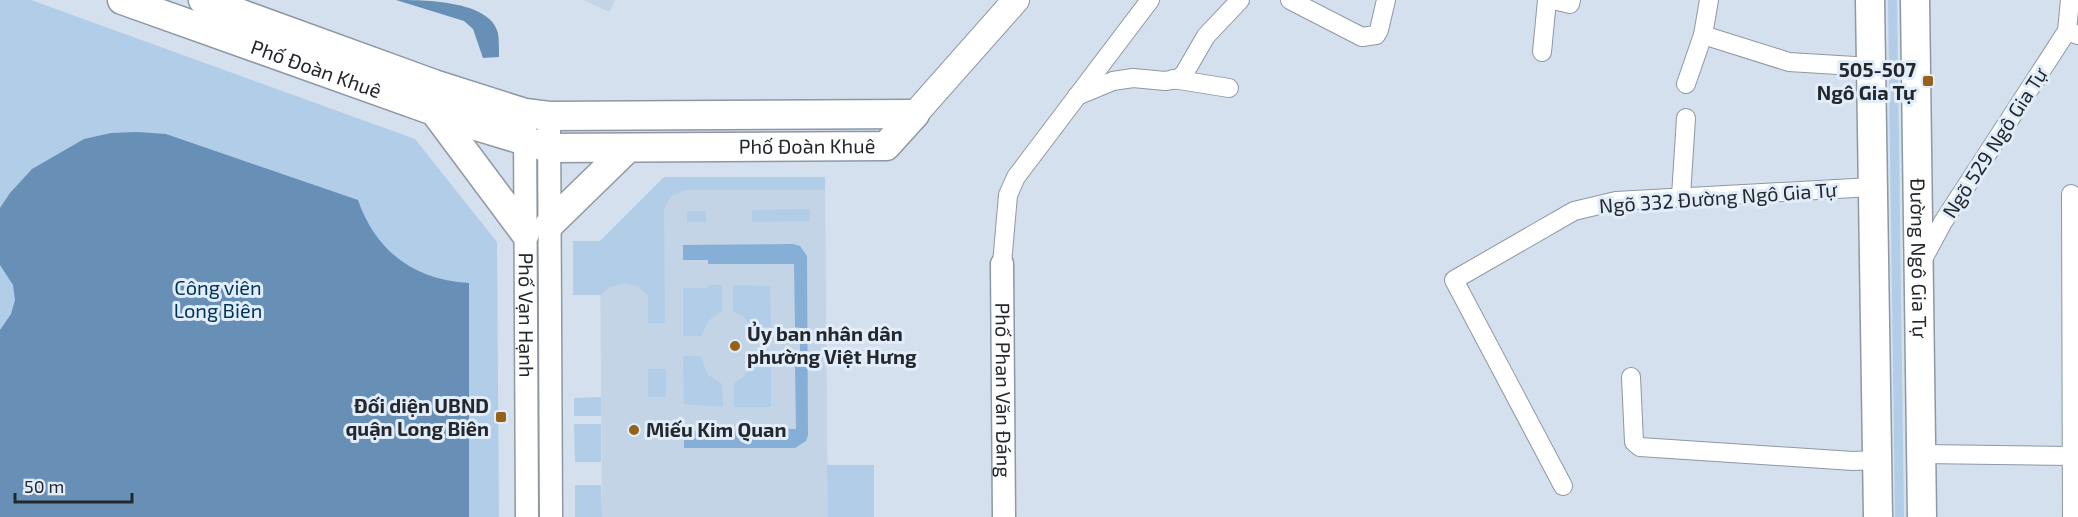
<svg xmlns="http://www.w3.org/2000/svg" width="2078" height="517" viewBox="0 0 2078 517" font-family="'Exo 2',sans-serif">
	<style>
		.built { fill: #c2d4e5 }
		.green { fill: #b2cde8 }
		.forest { fill: #86afd8 }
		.water { fill: #6890b7 }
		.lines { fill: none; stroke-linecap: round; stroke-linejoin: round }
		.minor-casing { stroke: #8d98a4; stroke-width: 20 }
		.tertiary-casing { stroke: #8d98a4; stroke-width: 25 }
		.secondary-casing { stroke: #8d98a4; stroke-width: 28 }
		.primary-casing { stroke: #8d98a4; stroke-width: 31 }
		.minor { stroke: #fff; stroke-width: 18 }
		.tertiary { stroke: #fff; stroke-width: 22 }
		.secondary { stroke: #fff; stroke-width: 26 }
		.primary { stroke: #fff; stroke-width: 28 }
		.poi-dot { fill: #966118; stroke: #e1edfa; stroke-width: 2 }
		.labels { text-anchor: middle; stroke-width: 6; stroke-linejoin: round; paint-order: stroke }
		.street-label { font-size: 20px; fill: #24282d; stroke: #e1edfa }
		.poi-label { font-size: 20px; font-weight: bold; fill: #24282d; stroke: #e1edfa; text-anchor: end }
		.park-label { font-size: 20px; fill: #003157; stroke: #e1edfa }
	</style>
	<rect width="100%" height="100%" fill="#d4e0ed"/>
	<!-- built -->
	<g class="built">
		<path d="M584,0H615L609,12Z"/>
		<path d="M664,177H825L828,517H602L600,241Z"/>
	</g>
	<!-- green -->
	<g class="green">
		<path d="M0,0H31L415,139L497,242L499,517H0Z"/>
		<path d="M1888,0H1897L1904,517H1895Z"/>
		<path d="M664,177H825V190H685L671,196L664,209L665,323H648V295L637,286L625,283L610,287L600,295H573V241H600Z"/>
		<path d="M810,209V221L752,222V210Z"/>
		<rect x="687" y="211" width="19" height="11"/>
		<path d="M708,285H722V311L709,320L701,336H683V288H708Z"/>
		<path d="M733,285L770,286L771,327H751L744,317L733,311Z"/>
		<path d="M683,356H700L708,375L722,384L723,407L684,404Z"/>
		<path d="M752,365H771V407H734V383L744,376Z"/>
		<rect x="648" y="369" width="18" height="28"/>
		<path d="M601,397V416H574V398Z"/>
		<path d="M574,424H601V462H575Z"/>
		<path d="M827,465H874V517H828Z"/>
		<path d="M575,485H601L602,517H575Z"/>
	</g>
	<!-- forest -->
	<path class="forest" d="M793,244L800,246L807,256L808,435L806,441L795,448H684V431H709L710,428L796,429L795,365H800V328L795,327L794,264H708V260H683V245Z"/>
	<!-- water -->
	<g class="water">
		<path d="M396,0C423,0 490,0 498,33C499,40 499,49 499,57L483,58L473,29L464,21Z"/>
		<path d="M138,132L166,134L358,200C376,252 415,280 469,283V517H0V330L11,314L15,300L13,285L0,265V208L10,193L32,169L84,139L111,133Z"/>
	</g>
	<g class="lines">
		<defs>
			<g id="minor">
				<path d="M1290,0L1362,37L1376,35L1379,30L1386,0"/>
				<path d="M1553,0L1570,4L1571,0"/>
				<path d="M2067,31L2070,0"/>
				<path d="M1703,35L1789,62L1871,67"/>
				<path d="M1542,52L1547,0"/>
				<path d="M1173,79L1229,88"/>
				<path d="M1686,84L1703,35L1709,0"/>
				<path d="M1077,96L1113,81L1133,78L1165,81L1178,79L1184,74L1206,36L1240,0"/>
				<path d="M2071,194L2072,517"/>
				<path d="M1681,196L1686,118"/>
				<path d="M1922,261L1943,222L2067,31L2078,35"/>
				<path d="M1002,264L1008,195L1016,177L1150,0"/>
				<path d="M1631,377L1634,442L1640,447L1853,461L1878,460"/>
				<path d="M1922,454L2070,456"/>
				<path d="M1563,486L1454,280L1574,211L1616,201L1872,187"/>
			</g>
			<g id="tertiary">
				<path d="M549,116L551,517"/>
				<path id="s1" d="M525,126L527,517"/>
				<path id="s2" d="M1002,264L1004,517"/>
			</g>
			<path id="secondary" d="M915,114L1016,0"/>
			<g id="primary">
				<path id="s3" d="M122,0L473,125L549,148L886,146L915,114"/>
				<path d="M203,0L434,84L525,113L549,116L915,114"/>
				<path d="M1870,0L1878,517"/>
				<path id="s4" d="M1915,0L1922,517"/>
				<path d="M434,111L525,233"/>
				<path d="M549,225L628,148"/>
			</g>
		</defs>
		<!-- minor casing -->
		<use href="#minor" class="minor-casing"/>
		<!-- tertiary casing -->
		<use href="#tertiary" class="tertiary-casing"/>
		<!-- secondary casing -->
		<use href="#secondary" class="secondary-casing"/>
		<!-- primary casing -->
		<use href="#primary" class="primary-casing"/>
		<!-- minor -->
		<use href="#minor" class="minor"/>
		<!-- tertiary -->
		<use href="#tertiary" class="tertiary"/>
		<!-- secondary -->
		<use href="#secondary" class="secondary"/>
		<!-- primary -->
		<use href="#primary" class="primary"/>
	</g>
	<!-- markers -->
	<g class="poi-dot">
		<rect x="1922" y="75" width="12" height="12" rx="3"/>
		<circle cx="735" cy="346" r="6"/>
		<rect x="495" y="411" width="12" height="12" rx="3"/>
		<circle cx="634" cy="430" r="6"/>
	</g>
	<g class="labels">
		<!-- street labels -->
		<g class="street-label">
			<text dy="7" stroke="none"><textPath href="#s3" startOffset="206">Phố Đoàn Khuê</textPath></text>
			<text transform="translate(1995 143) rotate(-57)" y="7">Ngõ 529 Ngô Gia Tự</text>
			<text dy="7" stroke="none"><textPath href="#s3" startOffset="710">Phố Đoàn Khuê</textPath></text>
			<text transform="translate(1718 198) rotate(-4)" y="7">Ngõ 332 Đường Ngô Gia Tự</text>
			<text dy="7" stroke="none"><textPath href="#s4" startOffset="258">Đường Ngô Gia Tự</textPath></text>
			<text dy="7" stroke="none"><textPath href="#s1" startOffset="189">Phố Vạn Hạnh</textPath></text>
			<text dy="7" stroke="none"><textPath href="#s2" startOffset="126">Phố Phan Văn Đáng</textPath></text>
		</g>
		<!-- poi labels -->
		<g class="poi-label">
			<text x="1916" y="77">505-507<tspan x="1916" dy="23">Ngô Gia Tự</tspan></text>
			<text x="747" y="341" text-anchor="start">Ủy ban nhân dân<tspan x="747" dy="23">phường Việt Hưng</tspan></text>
			<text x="489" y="413">Đối diện UBND<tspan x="489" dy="23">quận Long Biên</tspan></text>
			<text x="646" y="437" text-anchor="start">Miếu Kim Quan</text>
		</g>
		<!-- park labels -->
		<g class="park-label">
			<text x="218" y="295">Công viên<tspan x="218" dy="23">Long Biên</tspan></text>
		</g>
	</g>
	<!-- scale -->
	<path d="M15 493v9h117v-9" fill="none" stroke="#24282d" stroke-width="3"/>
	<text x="24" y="493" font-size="18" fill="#24282d" stroke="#e1edfa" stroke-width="4.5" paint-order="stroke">50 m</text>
</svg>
